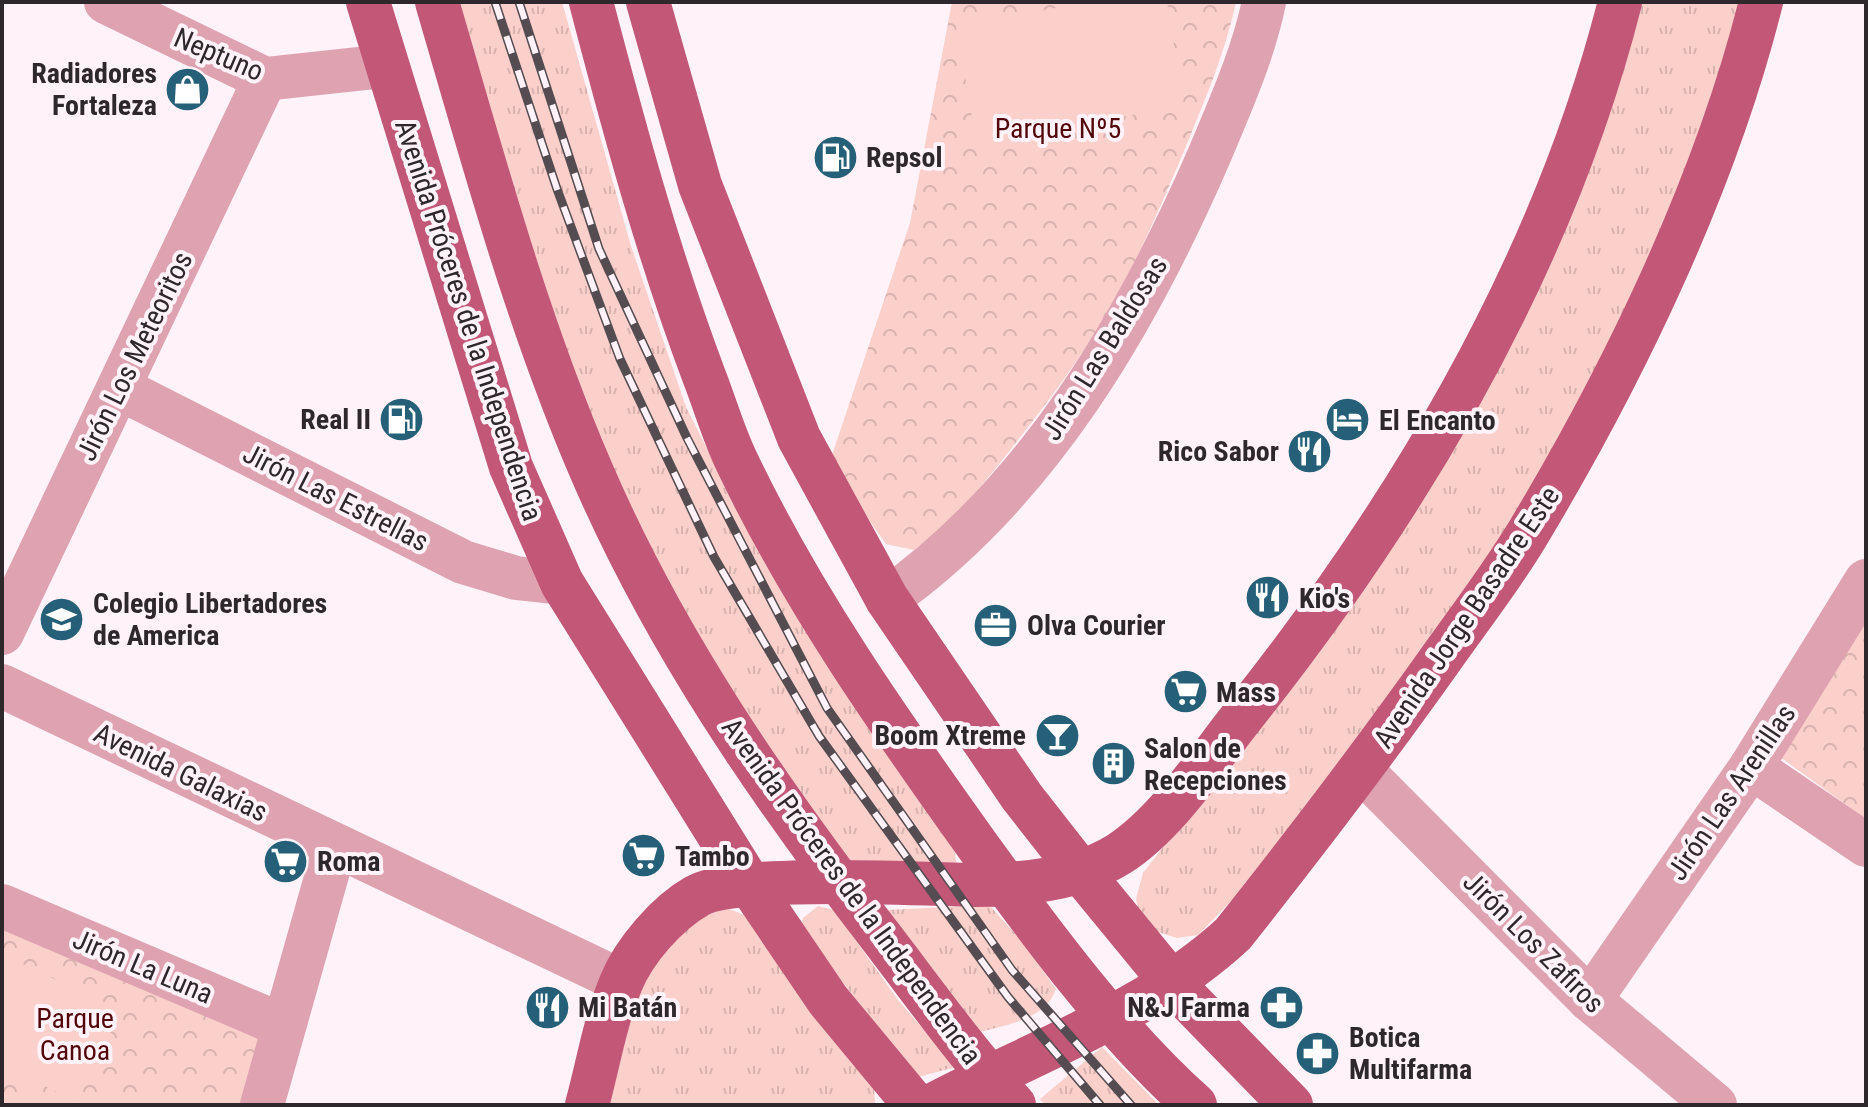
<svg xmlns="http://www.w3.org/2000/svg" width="1868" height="1107" viewBox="0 0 1868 1107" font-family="'Roboto Condensed',sans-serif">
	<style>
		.grass { fill: url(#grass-tufts) }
		.park { fill: url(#park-crowns) }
		.pitch { fill: #fbcfca }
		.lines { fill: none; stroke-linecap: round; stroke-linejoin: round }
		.minor { stroke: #dfa2b1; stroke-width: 44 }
		.major { stroke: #c25777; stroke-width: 44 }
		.rail-casing { stroke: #544c51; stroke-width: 9 }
		.rail { stroke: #fff2f9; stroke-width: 6; stroke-dasharray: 18; stroke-linecap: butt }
		.labels { text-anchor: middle; stroke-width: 8; stroke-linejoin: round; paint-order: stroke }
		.street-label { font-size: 28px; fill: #2e272b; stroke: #fff2f9 }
		.poi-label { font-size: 28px; font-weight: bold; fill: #2e272b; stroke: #fff2f9; text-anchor: start }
		.park-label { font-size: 28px; fill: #530609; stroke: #fff2f9 }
	</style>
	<defs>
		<pattern id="grass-tufts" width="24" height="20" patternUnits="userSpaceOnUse" patternTransform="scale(2)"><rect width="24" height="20" fill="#fbcfca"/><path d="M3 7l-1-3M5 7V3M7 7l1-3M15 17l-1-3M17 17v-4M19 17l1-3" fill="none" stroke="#d7b2ae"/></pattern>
		<pattern id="park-crowns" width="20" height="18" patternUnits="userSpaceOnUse" patternTransform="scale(2)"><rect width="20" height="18" fill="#fbcfca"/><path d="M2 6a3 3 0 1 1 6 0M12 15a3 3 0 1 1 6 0" fill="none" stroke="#d7b2ae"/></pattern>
	</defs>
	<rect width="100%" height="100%" fill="#fff2f9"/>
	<!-- grass -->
	<g class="grass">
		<path d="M456,2H562L631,246L686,407L764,562L955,852L956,863L853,862L839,858L729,691L656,560L608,465L542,282Z"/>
		<path d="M1638,2H1744L1714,108L1624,320L1509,536L1259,872L1198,935L1177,938L1155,931L1140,918L1136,899L1143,873L1273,705L1384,548Z"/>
		<path d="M989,905L1022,941L1056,989C1045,1020 1005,1025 976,1033L886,910Z"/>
		<path d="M818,906L834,910L898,1000L956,1067L918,1077L801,930L803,918Z"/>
		<path d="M726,908L744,915L873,1068L875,1104L597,1105L621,1011L688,922Z"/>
		<path d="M1102,1047L1159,1105H1045L1040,1099Z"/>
	</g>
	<!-- park -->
	<g class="park">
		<path d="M952,2H1236C1225,54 1204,102 1184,151C1161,205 1138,260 1109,310C1082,356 1050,399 1018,440C987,480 955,520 914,550L886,544L857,503L832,455L910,223Z"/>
		<path d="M1866,619V819L1780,757Z"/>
		<path d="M2,928L263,1032L243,1105H2Z"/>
	</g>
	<!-- pitch -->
	<g class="pitch">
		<path d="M1087,2H1167L1184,105L977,145L956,27Z"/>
		<path d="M2,954L121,1011L77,1102L2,1065Z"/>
	</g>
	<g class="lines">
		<!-- minor -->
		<g class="minor">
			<path d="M106,2L265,79L385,66"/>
			<path d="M119,388L463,562L516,578L562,583"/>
			<path d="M887,599C1038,492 1136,324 1209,156C1230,106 1253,55 1264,2"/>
			<path d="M2,633L265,79"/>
			<path d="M2,686L621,981"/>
			<path d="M1751,767L1866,845"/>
			<path d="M1362,771L1590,1000L1715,1105"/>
			<path d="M2,906L284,1026"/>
			<path d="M1590,1000L1751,767L1866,581"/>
			<path d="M262,1105L335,846"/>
		</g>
		<!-- major -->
		<g class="major">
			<path d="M368,2L511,467L562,583L750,885L828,1000L915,1105"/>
			<path d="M437,2C483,159 526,319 591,470C664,640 768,791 881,937C924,993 966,1052 1014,1105"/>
			<path d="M591,2C624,128 658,254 704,376C715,404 723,433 736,460C801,597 889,722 977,845C1040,932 1115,1034 1195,1105"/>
			<path d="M648,2L700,185L799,438L887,599L1022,797L1080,871L1172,983L1291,1105"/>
			<path d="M587,1105C598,1065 605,1021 621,983C634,951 667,913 697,896C733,874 921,884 973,885C1019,885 1078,880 1119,854C1166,824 1207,761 1242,717C1410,506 1553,266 1620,2"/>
			<path d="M933,1105C1033,1052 1149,1012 1233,934C1306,842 1377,749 1445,653C1475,611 1508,568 1534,523C1628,365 1716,181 1761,2"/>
		</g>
		<defs>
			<g id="rail">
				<path d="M495,2L557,189L620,359L714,557L819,736L1008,997L1100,1105"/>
				<path d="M519,2L599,249L687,438L827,708L1012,970L1131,1105"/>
			</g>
		</defs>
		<!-- rail casing -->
		<use href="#rail" class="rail-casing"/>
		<!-- rail -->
		<use href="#rail" class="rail"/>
	</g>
	<!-- icons -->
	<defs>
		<symbol id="shop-disc" viewBox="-11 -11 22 22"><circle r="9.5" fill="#255f78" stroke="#fff2f9"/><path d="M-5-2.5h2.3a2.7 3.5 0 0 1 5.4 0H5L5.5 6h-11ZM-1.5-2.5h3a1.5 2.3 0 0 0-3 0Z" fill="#fff"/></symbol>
		<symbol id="fuel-disc" viewBox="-11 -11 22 22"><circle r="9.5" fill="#255f78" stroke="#fff2f9"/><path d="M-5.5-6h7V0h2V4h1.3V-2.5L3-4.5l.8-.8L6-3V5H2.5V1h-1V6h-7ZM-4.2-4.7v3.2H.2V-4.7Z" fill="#fff"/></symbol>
		<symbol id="hotel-disc" viewBox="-11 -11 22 22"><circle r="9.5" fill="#255f78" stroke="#fff2f9"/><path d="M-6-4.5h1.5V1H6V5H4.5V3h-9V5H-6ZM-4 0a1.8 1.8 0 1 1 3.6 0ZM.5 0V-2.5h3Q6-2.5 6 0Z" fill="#fff"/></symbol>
		<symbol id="restaurant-disc" viewBox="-11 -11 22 22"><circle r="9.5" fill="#255f78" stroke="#fff2f9"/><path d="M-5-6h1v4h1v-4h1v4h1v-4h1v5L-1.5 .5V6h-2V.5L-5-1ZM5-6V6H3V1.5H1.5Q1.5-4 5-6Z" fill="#fff"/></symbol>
		<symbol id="school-disc" viewBox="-11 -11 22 22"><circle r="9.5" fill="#255f78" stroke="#fff2f9"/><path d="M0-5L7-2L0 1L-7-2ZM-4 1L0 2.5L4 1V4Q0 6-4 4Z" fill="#fff"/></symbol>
		<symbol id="office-disc" viewBox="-11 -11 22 22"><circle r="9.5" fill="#255f78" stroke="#fff2f9"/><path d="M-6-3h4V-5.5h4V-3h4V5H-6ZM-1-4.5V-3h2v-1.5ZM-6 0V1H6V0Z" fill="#fff"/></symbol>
		<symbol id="supermarket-disc" viewBox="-11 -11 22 22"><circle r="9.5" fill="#255f78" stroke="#fff2f9"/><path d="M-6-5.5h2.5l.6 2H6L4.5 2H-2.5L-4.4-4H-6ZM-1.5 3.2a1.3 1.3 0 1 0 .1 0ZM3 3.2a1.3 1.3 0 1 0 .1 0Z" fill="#fff"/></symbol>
		<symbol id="bar-disc" viewBox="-11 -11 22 22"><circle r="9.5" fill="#255f78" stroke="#fff2f9"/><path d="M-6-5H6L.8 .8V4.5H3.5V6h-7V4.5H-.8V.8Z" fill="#fff"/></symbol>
		<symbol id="building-disc" viewBox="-11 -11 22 22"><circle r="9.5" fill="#255f78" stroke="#fff2f9"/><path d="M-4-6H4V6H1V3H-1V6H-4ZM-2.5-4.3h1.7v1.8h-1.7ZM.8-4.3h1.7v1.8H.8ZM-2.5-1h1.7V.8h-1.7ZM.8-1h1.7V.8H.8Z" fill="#fff"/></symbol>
		<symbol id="pharmacy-disc" viewBox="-11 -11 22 22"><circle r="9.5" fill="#255f78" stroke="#fff2f9"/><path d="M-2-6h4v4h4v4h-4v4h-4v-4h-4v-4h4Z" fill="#fff"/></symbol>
	</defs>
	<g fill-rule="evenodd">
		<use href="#shop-disc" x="162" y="64" width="51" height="51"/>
		<use href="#fuel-disc" x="810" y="132" width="51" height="51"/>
		<use href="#fuel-disc" x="376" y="394" width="51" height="51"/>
		<use href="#hotel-disc" x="1322" y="394" width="51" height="51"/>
		<use href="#restaurant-disc" x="1284" y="426" width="51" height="51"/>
		<use href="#restaurant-disc" x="1242" y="572" width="51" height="51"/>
		<use href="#school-disc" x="36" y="594" width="51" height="51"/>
		<use href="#office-disc" x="970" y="600" width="51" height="51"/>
		<use href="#supermarket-disc" x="1160" y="666" width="51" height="51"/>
		<use href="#bar-disc" x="1032" y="710" width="51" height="51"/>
		<use href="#building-disc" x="1088" y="738" width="51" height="51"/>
		<use href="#supermarket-disc" x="618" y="830" width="51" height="51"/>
		<use href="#supermarket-disc" x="260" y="836" width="51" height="51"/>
		<use href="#restaurant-disc" x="522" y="982" width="51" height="51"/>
		<use href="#pharmacy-disc" x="1256" y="982" width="51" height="51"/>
		<use href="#pharmacy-disc" x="1292" y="1028" width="51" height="51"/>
	</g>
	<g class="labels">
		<!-- street labels -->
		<g class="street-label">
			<text transform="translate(219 54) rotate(23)" y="10">Neptuno</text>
			<text transform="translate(469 320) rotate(72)" y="10">Avenida Próceres de la Independencia</text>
			<text transform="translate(1104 348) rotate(-58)" y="10">Jirón Las Baldosas</text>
			<text transform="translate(134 356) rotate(-64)" y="10">Jirón Los Meteoritos</text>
			<text transform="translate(336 497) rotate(27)" y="10">Jirón Las Estrellas</text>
			<text transform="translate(1466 617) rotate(-56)" y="10">Avenida Jorge Basadre Este</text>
			<text transform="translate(181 772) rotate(26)" y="10">Avenida Galaxias</text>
			<text transform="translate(1731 792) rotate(-56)" y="10">Jirón Las Arenillas</text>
			<text transform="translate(852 891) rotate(54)" y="10">Avenida Próceres de la Independencia</text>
			<text transform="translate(1534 942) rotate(45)" y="10">Jirón Los Zafiros</text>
			<text transform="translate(143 966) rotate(23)" y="10">Jirón La Luna</text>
		</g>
		<!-- poi labels -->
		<g class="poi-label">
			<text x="157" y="83" text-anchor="end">Radiadores<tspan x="157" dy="32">Fortaleza</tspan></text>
			<text x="866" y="167">Repsol</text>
			<text x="371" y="429" text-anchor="end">Real II</text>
			<text x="1379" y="430">El Encanto</text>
			<text x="1279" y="461" text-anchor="end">Rico Sabor</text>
			<text x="1299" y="608">Kio's</text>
			<text x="93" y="613">Colegio Libertadores<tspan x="93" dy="32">de America</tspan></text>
			<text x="1027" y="635">Olva Courier</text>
			<text x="1216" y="702">Mass</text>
			<text x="1026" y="745" text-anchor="end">Boom Xtreme</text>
			<text x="1144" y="758">Salon de<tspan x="1144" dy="32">Recepciones</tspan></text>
			<text x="675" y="866">Tambo</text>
			<text x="317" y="871">Roma</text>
			<text x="578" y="1017">Mi Batán</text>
			<text x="1250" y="1017" text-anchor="end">N&amp;J Farma</text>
			<text x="1349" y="1047">Botica<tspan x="1349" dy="32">Multifarma</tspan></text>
		</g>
		<!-- park labels -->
		<g class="park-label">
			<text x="1058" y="138">Parque Nº5</text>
			<text x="75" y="1028">Parque<tspan x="75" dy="32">Canoa</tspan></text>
		</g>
	</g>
	<!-- border -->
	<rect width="1868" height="1107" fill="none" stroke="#2e272b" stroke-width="8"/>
</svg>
